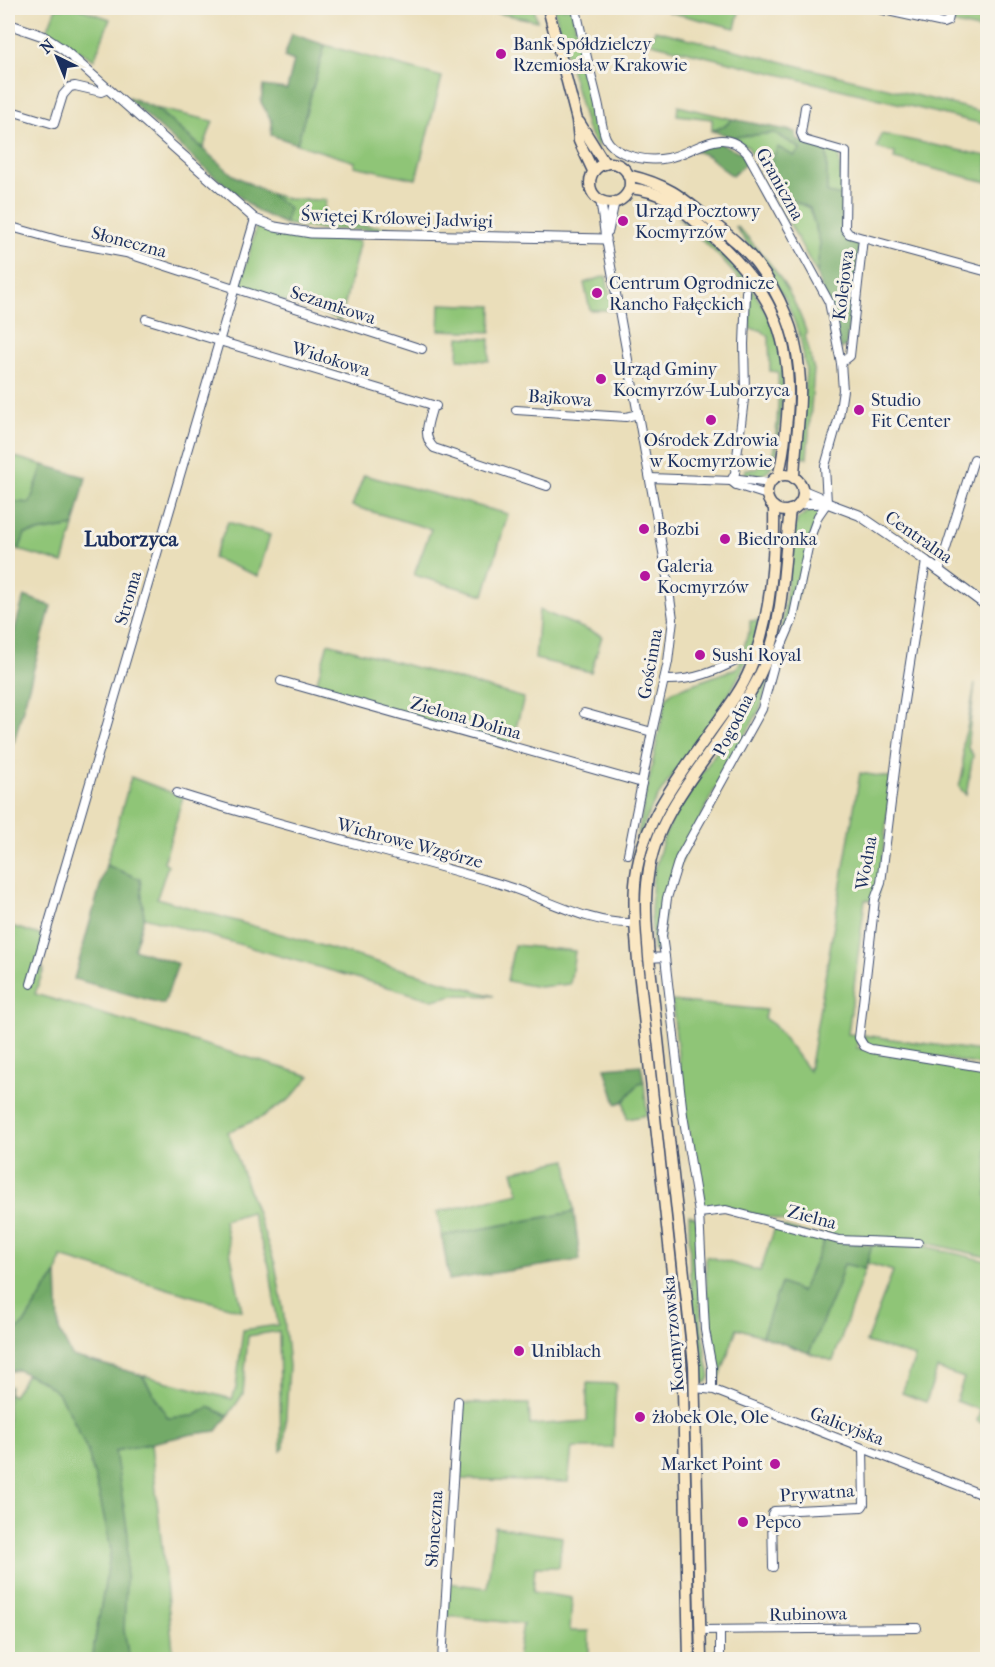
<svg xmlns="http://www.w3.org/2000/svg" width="995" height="1667" viewBox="0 0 995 1667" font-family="'IM FELL French Canon',serif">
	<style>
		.green { fill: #8fc577; stroke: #557a6a; stroke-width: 1.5 }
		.forest { fill: #73aa68; stroke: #476c63; stroke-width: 1.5 }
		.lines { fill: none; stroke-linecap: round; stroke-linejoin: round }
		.minor-casing { stroke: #3a496c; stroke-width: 10 }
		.tertiary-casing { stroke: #3a496c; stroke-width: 11 }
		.secondary-casing { stroke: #3a496c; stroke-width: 13 }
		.minor { stroke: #fff; stroke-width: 8 }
		.tertiary { stroke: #fff; stroke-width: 9 }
		.secondary { stroke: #fae7c3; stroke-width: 10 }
		.poi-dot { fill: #b5179e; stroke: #f7f3e8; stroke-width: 2 }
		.labels { text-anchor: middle; stroke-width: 6; stroke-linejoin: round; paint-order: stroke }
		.poi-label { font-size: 18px; fill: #1b2f5e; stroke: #f7f3e8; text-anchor: start }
		.street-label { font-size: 18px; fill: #1b2f5e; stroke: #f7f3e8 }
		.quarter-label { font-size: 21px; font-weight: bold; fill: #1b2f5e; stroke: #f7f3e8 }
	</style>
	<rect width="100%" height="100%" fill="#f7f3e8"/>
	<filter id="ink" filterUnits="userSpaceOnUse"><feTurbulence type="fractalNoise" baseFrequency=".0167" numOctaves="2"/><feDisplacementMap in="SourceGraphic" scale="12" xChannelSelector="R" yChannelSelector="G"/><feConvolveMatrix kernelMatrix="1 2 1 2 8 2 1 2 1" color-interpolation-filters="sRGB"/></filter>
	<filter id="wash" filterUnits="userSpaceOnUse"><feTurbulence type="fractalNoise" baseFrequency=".008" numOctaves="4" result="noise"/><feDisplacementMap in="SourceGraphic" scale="24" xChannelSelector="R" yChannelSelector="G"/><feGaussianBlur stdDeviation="1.35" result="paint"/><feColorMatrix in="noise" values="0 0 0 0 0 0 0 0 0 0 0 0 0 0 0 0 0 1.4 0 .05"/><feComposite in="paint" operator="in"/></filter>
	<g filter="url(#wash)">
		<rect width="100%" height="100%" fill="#eadeba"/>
		<!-- green -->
		<g class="green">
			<path d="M56,8H78L110,19L94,60L47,31Z"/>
			<path d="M472,8H534L537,21Z"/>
			<path d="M554,8H572L583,65L600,133L598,148L587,129Z"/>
			<path d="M668,8H740L735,28L668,12Z"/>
			<path d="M953,8H987V31L951,23Z"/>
			<path d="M655,30L987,113V125L651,43Z"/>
			<path d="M325,45L442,77L416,179L354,166L355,162L297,144Z"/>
			<path d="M678,106L732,119L725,126L712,131V119L677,115Z"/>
			<path d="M155,108L213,121L203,149V148Z"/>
			<path d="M775,133L801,149L794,156L787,198L809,208L820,242L817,274L748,147L733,137Z"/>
			<path d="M881,134L987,156V182L894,159L895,153L877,148Z"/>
			<path d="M827,149L839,153L842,196L827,193Z"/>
			<path d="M268,193L288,199L326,200L322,222L397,228L392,230L320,229L285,224L288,208Z"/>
			<path d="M678,218C691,224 703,237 714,246C750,278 780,323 783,372C784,392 781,412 779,431C777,448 778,467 762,475L744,474L745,469H756L761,465L768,466C778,451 779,393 778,372L770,371L769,337L761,330L750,329V293L748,289L716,253Z"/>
			<path d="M257,224L296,236L360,241L341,320L240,287Z"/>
			<path d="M735,226C743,231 749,239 755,246C779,272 796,300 807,334L805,335L814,370L807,458L800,457L806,371L800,336L785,298Z"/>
			<path d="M606,276L613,310H590L584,283Z"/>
			<path d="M440,304L492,306L491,332L439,330Z"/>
			<path d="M459,337L490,339L489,361L458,359Z"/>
			<path d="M8,455L43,465L30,503L8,501Z"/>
			<path d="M364,475L508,514L484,595L414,575L431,529L352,506Z"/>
			<path d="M810,511L820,512L791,618L760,709L708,802L665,899L662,950L653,951L651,914L653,875L664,837L676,812L763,682L781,634L794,530L798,518Z"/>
			<path d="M228,522L270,535L258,576L213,558Z"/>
			<path d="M74,526L63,563L19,550L24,534Z"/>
			<path d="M539,610L602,636L591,672L535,659Z"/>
			<path d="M759,620C745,691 692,742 655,801C645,819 639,837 633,857L666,698L673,691L735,669L739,665L748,633H750V621Z"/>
			<path d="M328,643L524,698L511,746L315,688Z"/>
			<path d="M975,684L968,740V748L973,755L966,795L959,787L963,771V741L967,729Z"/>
			<path d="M860,773L892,778L877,900H865L848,1034L859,1035L857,1048L987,1071V1257L923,1242L840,1237L806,1226L728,1208H705L702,1205L698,1174L685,1116L672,1001L766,1010L764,1018L774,1025L809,1071Z"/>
			<path d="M131,777L183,797L164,862L168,865L157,898L494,996L454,995L433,1000L144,917L140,879L106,865Z"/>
			<path d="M8,925L46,937L37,967L44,969L35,994L310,1076L290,1099L262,1117L228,1132L275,1264L283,1308L289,1366L284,1448L281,1451L279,1331L248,1336L243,1394L228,1416L209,1407L194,1416L168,1418L142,1375L232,1399L236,1388L243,1330L278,1325L269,1265L251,1212L224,1220L242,1311L61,1257L57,1274L45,1290L24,1324L8,1337Z"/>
			<path d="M514,945L575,951L570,984L539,987L507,981Z"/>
			<path d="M863,1035L987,1052V1066L868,1045Z"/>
			<path d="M644,1082L647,1115L627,1119L624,1101L639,1083Z"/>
			<path d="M567,1160L574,1212L442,1236L437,1212L519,1193L513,1171Z"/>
			<path d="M689,1215L697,1218C699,1271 698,1325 710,1377L707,1382L703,1383L700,1380L690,1274Z"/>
			<path d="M776,1225L826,1238L801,1293L781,1284L762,1336L737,1328L718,1383L717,1369L707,1331L706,1256L760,1271Z"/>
			<path d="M872,1245L924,1246L987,1261V1425L977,1421L980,1410L956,1401L964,1378L937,1369L926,1402L902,1393L915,1357L866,1342L893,1271L867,1263Z"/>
			<path d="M844,1263L865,1269L833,1361L809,1353L837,1287Z"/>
			<path d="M27,1374L42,1381L58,1393L71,1415L88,1452L99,1493L111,1550L94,1645L93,1659L8,1660V1387L10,1386L9,1394L13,1396Z"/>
			<path d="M587,1383L616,1384L613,1448H572L568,1482L455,1479L459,1403L529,1404L530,1425L587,1421Z"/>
			<path d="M151,1444L174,1659H129L124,1631L114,1451Z"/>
			<path d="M495,1527L562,1537L559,1567H535L533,1592L572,1598L570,1631H589V1659H517L523,1624L447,1616L448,1583L487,1588Z"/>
		</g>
		<!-- forest -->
		<g class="forest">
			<path d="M292,34L325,45L297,144L271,135L272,122L261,102L263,86L287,89L294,61L284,57Z"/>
			<path d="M129,97L155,108L233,175L268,193L289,208L285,224L257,211L201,165L129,100Z"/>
			<path d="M732,119L796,132L797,140L827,149V193L842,196V236L860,241L846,346L841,349L817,274L820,242L810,208L787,198L767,170L778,147L794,156L801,149L775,133L733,137L712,131L725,126Z"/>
			<path d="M719,143L742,153L747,162L732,176L708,156L695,151L705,146Z"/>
			<path d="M43,465L86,477L74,526L25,534L19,550L8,547L11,531L8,530V501L30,503Z"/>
			<path d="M24,596L51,606L14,742L8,741V642L11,643Z"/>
			<path d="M106,865L140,879L144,917L134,949L178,964L164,1004L74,979Z"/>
			<path d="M641,1065L644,1082L639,1083L624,1101L616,1104L605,1068Z"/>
			<path d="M574,1212L580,1260L449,1280L442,1236Z"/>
			<path d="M826,1238L872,1245L865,1269L844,1264L837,1287L809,1353L762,1336L781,1283L801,1292Z"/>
			<path d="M57,1274L59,1330L72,1356L142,1375L168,1418L194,1416L209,1407L228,1416L217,1431L193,1434L115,1451L128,1534L124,1631L129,1659H93L94,1645L111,1550L99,1493L88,1452L71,1415L58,1393L42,1381L18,1370L8,1372V1337L24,1324L45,1290Z"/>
		</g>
	</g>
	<g filter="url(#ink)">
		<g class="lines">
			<defs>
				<g id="minor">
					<path d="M576,8C582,39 590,70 598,102C601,114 601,127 606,138C610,146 616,149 623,153C637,159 653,161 668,158C697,152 722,123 748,154L829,302L841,363L843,390L839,417L825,466L827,503L818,516L810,538L793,619L775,661L762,709L679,859L667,898L662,936L665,957L649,958"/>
					<path d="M874,8L943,23L948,21L951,8"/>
					<path d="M805,107L801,133L804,140L846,152L845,229L849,234L863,238L850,356L841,363"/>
					<path d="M8,110L54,124L63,95L70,87L75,86L101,92L108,89"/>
					<path d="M15,228L61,241L126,253L422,349"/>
					<path d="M863,238L988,272"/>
					<path d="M606,239L665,563L673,619L668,662L652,732L628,854"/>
					<path d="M146,319L436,406"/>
					<path d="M433,405C429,422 421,435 434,448L547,486"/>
					<path d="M516,410L626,417L638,414"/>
					<path d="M650,478L731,481L739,479L770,483"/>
					<path d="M731,481L735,473L745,391L744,344L746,292"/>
					<path d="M731,481L736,485L767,495"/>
					<path d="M926,561L902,714L881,883L875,899L859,1038L864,1046L871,1049L988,1068"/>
					<path d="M939,571L974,459"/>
					<path d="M664,680C694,681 716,671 742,658"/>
					<path d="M281,681L642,783"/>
					<path d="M584,713L652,732"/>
					<path d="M177,793C283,827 393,852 500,884C544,897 588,925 634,923"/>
					<path d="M665,957L683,1115L699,1213L705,1330L712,1368V1389"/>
					<path d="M31,984L255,219"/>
					<path d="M699,1213L726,1210L839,1240L918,1243"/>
					<path d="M695,1388L714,1390L988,1497"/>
					<path d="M773,1567L772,1514L774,1511L862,1507L864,1504L863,1448"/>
					<path d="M700,1630L917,1628"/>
					<path d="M442,1660L458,1401"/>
					<path d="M720,1660V1630"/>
				</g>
				<g id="tertiary">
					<path d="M8,24L43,36L64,50L255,219L275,227L311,233L606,239"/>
					<path d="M601,202L606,239"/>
					<path d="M608,231L614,203"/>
					<path d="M802,490L819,497L827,503L859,515L926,561L988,607"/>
					<path d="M799,504L827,503"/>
				</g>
				<g id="secondary">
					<path d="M548,8L577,120L579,141L593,171"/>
					<path d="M579,122L605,164"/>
					<circle cx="610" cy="183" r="20"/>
					<path d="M628,175C667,184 681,196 711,221C727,234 745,248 757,264C780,294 796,332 799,369C803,405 795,442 794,478"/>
					<path d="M630,188C666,192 677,206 704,229C767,285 794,330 787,417C785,437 784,457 778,476"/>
					<circle cx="785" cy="493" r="18"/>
					<path d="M689,1660L683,1389L680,1345L638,962C636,936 633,911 635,885C639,828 674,783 706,738C721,716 740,694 750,669C771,620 775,561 774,507"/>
					<path d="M701,1660L694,1365L649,958C647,931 644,903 648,876C654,823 691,779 721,736C739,711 756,687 767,658C784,615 784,556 790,510"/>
				</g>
			</defs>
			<!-- minor casing -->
			<use href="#minor" class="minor-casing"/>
			<!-- tertiary casing -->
			<use href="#tertiary" class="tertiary-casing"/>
			<!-- secondary casing -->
			<use href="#secondary" class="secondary-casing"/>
			<!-- minor -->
			<use href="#minor" class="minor"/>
			<!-- tertiary -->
			<use href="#tertiary" class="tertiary"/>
			<!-- secondary -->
			<use href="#secondary" class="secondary"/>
		</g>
	</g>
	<!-- markers -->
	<g class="poi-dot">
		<circle cx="501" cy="54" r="6"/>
		<circle cx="623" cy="221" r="6"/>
		<circle cx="597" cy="293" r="6"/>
		<circle cx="601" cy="379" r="6"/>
		<circle cx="859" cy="410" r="6"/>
		<circle cx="711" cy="420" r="6"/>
		<circle cx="644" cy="529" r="6"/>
		<circle cx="725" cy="539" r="6"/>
		<circle cx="645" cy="576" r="6"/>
		<circle cx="700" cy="655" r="6"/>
		<circle cx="519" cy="1351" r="6"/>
		<circle cx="640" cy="1417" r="6"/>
		<circle cx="775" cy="1464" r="6"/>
		<circle cx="743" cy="1522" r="6"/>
	</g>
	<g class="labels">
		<!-- poi labels -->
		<g class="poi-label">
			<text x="513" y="50">Bank Spółdzielczy<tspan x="513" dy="21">Rzemiosła w Krakowie</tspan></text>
			<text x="635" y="217">Urząd Pocztowy<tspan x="635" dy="21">Kocmyrzów</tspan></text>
			<text x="609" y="289">Centrum Ogrodnicze<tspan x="609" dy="21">Rancho Fałęckich</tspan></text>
			<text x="613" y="375">Urząd Gminy<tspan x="613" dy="21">Kocmyrzów-Luborzyca</tspan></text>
			<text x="871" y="406">Studio<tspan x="871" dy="21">Fit Center</tspan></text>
			<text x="711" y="446" text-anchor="middle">Ośrodek Zdrowia<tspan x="711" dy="21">w Kocmyrzowie</tspan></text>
			<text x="656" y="535">Bozbi</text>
			<text x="737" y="545">Biedronka</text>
			<text x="657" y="572">Galeria<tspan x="657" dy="21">Kocmyrzów</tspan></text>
			<text x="712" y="661">Sushi Royal</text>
			<text x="531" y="1357">Uniblach</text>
			<text x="652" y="1423">żłobek Ole, Ole</text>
			<text x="763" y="1470" text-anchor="end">Market Point</text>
			<text x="755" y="1528">Pepco</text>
		</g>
		<!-- street labels -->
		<g class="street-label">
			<text transform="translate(780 184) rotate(61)" y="6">Graniczna</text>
			<text transform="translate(397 218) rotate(2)" y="6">Świętej Królowej Jadwigi</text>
			<text transform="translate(129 242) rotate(15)" y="6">Słoneczna</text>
			<text transform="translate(843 285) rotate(-83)" y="6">Kolejowa</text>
			<text transform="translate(333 305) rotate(18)" y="6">Sezamkowa</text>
			<text transform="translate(331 359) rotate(17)" y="6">Widokowa</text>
			<text transform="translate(560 398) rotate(4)" y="6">Bajkowa</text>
			<text transform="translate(919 537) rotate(35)" y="6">Centralna</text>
			<text transform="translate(128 598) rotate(-74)" y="6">Stroma</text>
			<text transform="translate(650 664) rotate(-80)" y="6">Gościnna</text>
			<text transform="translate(466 718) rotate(16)" y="6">Zielona Dolina</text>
			<text transform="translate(733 725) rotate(-63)" y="6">Pogodna</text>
			<text transform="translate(410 843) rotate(15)" y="6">Wichrowe Wzgórze</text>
			<text transform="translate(866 863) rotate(-80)" y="6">Wodna</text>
			<text transform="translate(812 1217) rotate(15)" y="6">Zielna</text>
			<text transform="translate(673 1334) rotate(-95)" y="6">Kocmyrzowska</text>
			<text transform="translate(847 1426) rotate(21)" y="6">Galicyjska</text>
			<text transform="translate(817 1493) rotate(-4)" y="6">Prywatna</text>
			<text transform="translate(434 1529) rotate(-86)" y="6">Słoneczna</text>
			<text transform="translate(808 1614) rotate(-1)" y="6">Rubinowa</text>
		</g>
		<!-- quarter labels -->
		<g class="quarter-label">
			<text x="131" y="546">Luborzyca</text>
		</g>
	</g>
	<!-- margin -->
	<rect width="995" height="1667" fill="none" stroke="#f7f3e8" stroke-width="30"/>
	<!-- north arrow -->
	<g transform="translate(57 57) rotate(317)" stroke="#f7f3e8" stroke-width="4.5" paint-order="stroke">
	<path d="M0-4.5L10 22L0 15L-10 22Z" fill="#1b2f5e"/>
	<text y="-9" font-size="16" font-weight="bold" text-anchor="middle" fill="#1b2f5e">N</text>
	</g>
</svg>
